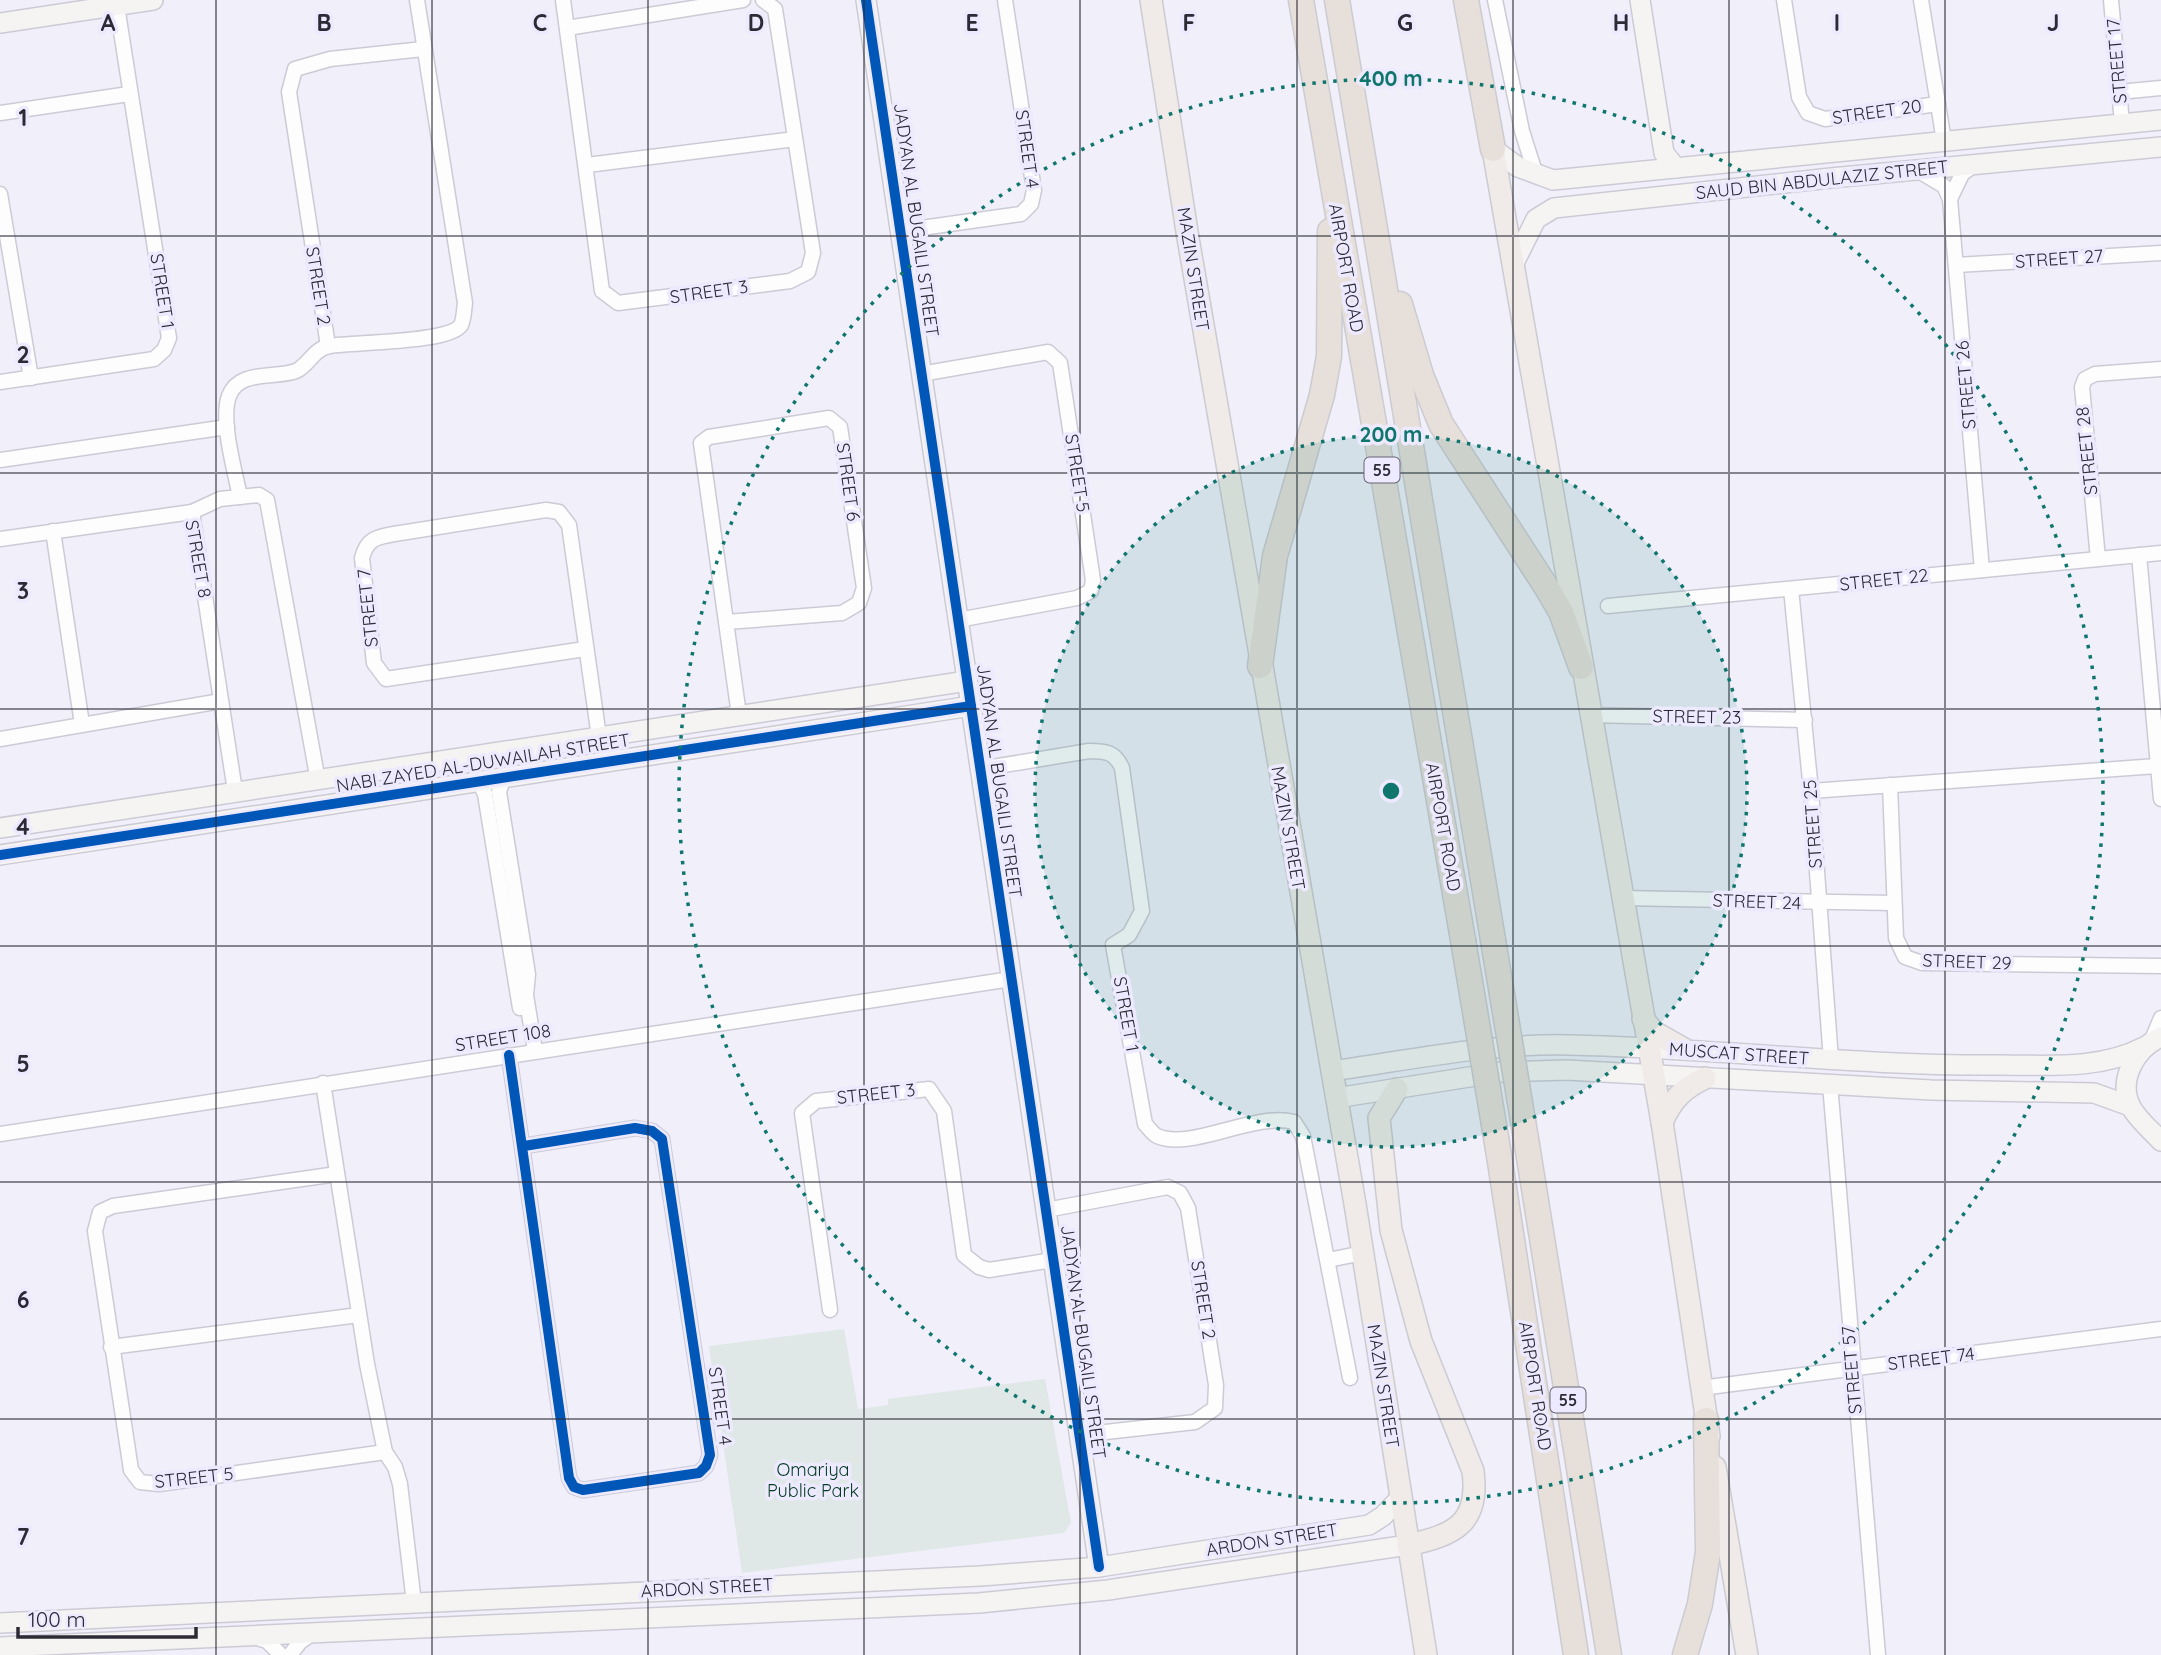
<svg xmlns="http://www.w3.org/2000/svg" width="2161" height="1655" viewBox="0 0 2161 1655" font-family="Quicksand,sans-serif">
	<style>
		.green { fill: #dfe8e7 }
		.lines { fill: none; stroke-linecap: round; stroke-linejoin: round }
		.street-casing { stroke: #cccbd5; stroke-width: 17 }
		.secondary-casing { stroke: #cccbd5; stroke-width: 22 }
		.primary-casing { stroke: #cbcbd1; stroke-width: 24 }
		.highway-casing { stroke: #cbcbd1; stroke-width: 27 }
		.street { stroke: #fdfdfe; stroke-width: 14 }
		.secondary { stroke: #f6f4f3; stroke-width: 19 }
		.primary { stroke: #f0ebe8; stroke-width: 21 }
		.highway { stroke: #e7dfda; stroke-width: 24 }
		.highway-bridge-casing { stroke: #cbcbd1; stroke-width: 27; stroke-linecap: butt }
		.highway-bridge { stroke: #e7dfda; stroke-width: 24 }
		.cycleway-casing { stroke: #edeaff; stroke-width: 15 }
		.cycleway { stroke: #0057b8; stroke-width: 10 }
		.grid { fill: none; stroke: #2c2b35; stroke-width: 2; stroke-opacity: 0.55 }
		.ring { fill: none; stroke: #0f766e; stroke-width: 3.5; stroke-dasharray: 3.5 7 }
		.labels { text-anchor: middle; stroke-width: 7; stroke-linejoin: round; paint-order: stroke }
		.shield { fill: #edeaff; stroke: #666472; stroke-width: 2 }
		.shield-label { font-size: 16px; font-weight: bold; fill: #2c2b35 }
		.street-label { font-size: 18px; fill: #2c2b35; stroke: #edeaff }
		.park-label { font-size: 18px; fill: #053b21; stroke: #edeaff }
		.grid-label { font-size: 23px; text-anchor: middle; font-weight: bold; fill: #2c2b35; stroke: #edeaff; stroke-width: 7; stroke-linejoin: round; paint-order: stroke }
		.centre { fill: #0f766e; stroke: #edeaff; stroke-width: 3.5 }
		.ring-label { font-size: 21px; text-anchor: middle; font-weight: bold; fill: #0f766e; stroke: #edeaff; stroke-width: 7; stroke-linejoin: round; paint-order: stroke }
	</style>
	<rect width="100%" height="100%" fill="#f0effa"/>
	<!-- green -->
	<path class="green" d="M844,1329L858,1409L888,1405V1399L1045,1379L1071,1523L1064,1533L742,1573L709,1346Z"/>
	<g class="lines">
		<defs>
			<g id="street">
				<path d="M563,0L602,291L618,303L790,281L808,272L813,253L775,9L763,0"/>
				<path d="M1495,0L1522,131L1536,175"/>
				<path d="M1784,0L1799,97L1808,113L1825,119L1938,104"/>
				<path d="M1921,0L1944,141"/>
				<path d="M2111,0L2122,123"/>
				<path d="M567,28L743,0"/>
				<path d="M2119,92L2161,88"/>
				<path d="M0,113L129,94"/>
				<path d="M587,165L795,139"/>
				<path d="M1917,170L1944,186L1950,199L1982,570"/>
				<path d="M0,194L31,378"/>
				<path d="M1950,199L1962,174L1974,165"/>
				<path d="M900,231L1021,214L1031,204L1034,190L1005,0"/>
				<path d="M1956,265L2161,253"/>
				<path d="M328,346L289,92L295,69L330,59L423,49"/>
				<path d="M921,374L1048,352L1060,363L1093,580L1091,591L1077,598L958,620"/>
				<path d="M0,382L154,359L164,350L169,338L117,6"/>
				<path d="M0,460L227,427"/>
				<path d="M240,497C235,471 220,420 229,396C239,369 275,379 296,371C309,365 314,348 330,346C354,342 450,343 461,325C464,319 464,309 465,303L417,0"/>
				<path d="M192,512L235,791"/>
				<path d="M53,531L82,724"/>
				<path d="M0,539L192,512L220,499L259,495L267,500L318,781"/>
				<path d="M2139,555L2161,799"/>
				<path d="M2098,559L2082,387L2085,379L2095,374L2161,369"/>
				<path d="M1791,589L1811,791L1831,1060"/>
				<path d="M1608,606L2161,553"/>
				<path d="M727,622L842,613L859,603L864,588L840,427L829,418L709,437L701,443L739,715"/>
				<path d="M585,649L386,679L374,663L362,558C367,539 376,537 394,534L546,510L559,512L569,525L599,737"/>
				<path d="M1589,715L1805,720"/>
				<path d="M0,739L221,701"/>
				<path d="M980,769L1089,751C1106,751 1115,752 1122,768L1142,911L1129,935L1113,945L1145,1124C1149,1128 1153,1134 1157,1136C1191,1151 1253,1112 1294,1122L1303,1136L1350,1378"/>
				<path d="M504,776L499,792L528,974L526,995L535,1051"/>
				<path d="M478,780L485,794L520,1008"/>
				<path d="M1890,785L1896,938L1905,957L1922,963L2161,966"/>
				<path d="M1811,791L2157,766"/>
				<path d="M1621,898L1893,903"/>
				<path d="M2151,1042L2161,1018"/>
				<path d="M509,1055L569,1478L574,1487L583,1490L699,1473L706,1466L710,1455L662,1139L652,1131L635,1128L524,1146"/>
				<path d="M323,1083L367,1364L385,1452L395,1467L400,1484L414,1603"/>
				<path d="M1830,1084L1878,1655"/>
				<path d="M0,1134L1011,979"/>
				<path d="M337,1174L113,1206L100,1212L95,1231L131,1470L140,1482L159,1484L385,1452"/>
				<path d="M1046,1210L1168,1187L1180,1193L1188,1208L1216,1385L1215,1408L1195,1422L1079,1435"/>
				<path d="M1328,1260L1363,1253"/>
				<path d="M830,1310L802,1113L816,1101L929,1089L944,1111L964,1255L979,1267L989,1270L1053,1260"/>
				<path d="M111,1347L359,1315"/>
				<path d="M1701,1388L2161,1329"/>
				<path d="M254,1637L267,1641L281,1655"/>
				<path d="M290,1655L300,1642L313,1633"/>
			</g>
			<g id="secondary">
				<path d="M866,0L1099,1567"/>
				<path d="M1640,0L1664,153L1676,168"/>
				<path d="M0,23L153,0"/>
				<path d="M1493,149L1518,167L1553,180L2161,120"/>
				<path d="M1514,263L1536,219L1554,208L1831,178L2161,147"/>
				<path d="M0,828L967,681"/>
				<path d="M0,855L971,706"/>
				<path d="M2161,1037C2136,1048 2117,1080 2131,1107C2138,1120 2151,1130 2161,1141"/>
				<path d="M1332,1071C1410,1060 1490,1043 1569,1045C1713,1048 1856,1066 1999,1065C2048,1065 2100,1070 2144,1047"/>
				<path d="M1336,1098L1501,1072L1567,1070L1931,1090L2094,1093L2130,1106"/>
				<path d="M0,1623L980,1576L1099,1567L1369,1525L1383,1516L1401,1497"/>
				<path d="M0,1647L979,1603L1108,1590L1408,1545"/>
			</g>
			<g id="primary">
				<path d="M1151,0L1188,238L1355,1204L1426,1655"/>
				<path d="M1493,149L1662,1122L1709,1436"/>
				<path d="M1643,1019L1654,1032L1684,1049"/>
				<path d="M1397,1089L1379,1118L1391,1230L1421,1341L1473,1471C1480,1524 1454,1535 1408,1545"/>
				<path d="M1662,1122C1672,1100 1682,1089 1705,1078"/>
				<path d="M1715,1467L1747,1655"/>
			</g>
			<g id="highway">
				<path d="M1301,0L1463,940"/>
				<path d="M1337,0L1493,940"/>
				<path d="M1466,0L1493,149"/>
				<path d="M1400,304L1421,375L1441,424L1547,588L1561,612L1581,667"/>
				<path d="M1260,666L1275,556L1322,395L1329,356L1330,231"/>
				<path d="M1527,1145L1609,1655"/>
				<path d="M1498,1149L1576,1655"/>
				<path d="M1685,1655L1700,1604L1708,1552L1706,1420"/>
			</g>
		</defs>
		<!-- street casing -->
		<use href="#street" class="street-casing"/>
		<!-- secondary casing -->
		<use href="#secondary" class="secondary-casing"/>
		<!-- primary casing -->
		<use href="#primary" class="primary-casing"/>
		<!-- highway casing -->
		<use href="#highway" class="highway-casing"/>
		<!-- street -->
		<use href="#street" class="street"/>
		<!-- secondary -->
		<use href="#secondary" class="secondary"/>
		<!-- primary -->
		<use href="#primary" class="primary"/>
		<!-- highway -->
		<use href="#highway" class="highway"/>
		<defs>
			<g id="highway-bridge">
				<path d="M1463,940L1498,1149"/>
				<path d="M1493,940L1527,1145"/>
			</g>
		</defs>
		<!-- highway-bridge casing -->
		<use href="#highway-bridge" class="highway-bridge-casing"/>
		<!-- highway-bridge -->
		<use href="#highway-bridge" class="highway-bridge"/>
		<defs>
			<g id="cycleway">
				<path d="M866,0L1099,1567"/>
				<path d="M0,855L971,706"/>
				<path d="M509,1055L569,1478L574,1487L583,1490L699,1473L706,1466L710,1455L662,1139L652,1131L635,1128L524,1146"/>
			</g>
		</defs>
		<!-- cycleway casing -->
		<use href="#cycleway" class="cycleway-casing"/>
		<!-- cycleway -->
		<use href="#cycleway" class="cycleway"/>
	</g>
	<!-- grid -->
	<path class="grid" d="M216,0V1655M432,0V1655M648,0V1655M864,0V1655M1080,0V1655M1297,0V1655M1513,0V1655M1729,0V1655M1945,0V1655M0,236H2161M0,473H2161M0,709H2161M0,946H2161M0,1182H2161M0,1419H2161"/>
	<!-- distance rings -->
	<circle cx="1391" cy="791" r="356" fill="#0f766e" fill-opacity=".12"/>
	<g class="ring">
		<circle cx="1391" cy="791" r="356"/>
		<circle cx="1391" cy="791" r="712"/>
	</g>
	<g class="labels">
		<!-- shield labels -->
		<g class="shield">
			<rect x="1364.5" y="457.5" width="35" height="25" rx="5"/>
			<rect x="1550.5" y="1387.5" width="35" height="25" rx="5"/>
		</g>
		<g class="shield-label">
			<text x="1382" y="476">55</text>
			<text x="1568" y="1406">55</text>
		</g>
		<!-- street labels -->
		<g class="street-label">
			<text transform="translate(2117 61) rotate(-95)" y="6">STREET 17</text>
			<text transform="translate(1877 112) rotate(-8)" y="6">STREET 20</text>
			<text transform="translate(1027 149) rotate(82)" y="6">STREET 4</text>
			<text transform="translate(1822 180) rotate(-6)" y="6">SAUD BIN ABDULAZIZ STREET</text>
			<text transform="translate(916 220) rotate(82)" y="6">JADYAN AL BUGAILI STREET</text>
			<text transform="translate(2059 259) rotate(-4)" y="6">STREET 27</text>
			<text transform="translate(1346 268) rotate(80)" y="6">AIRPORT ROAD</text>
			<text transform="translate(1193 269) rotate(81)" y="6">MAZIN STREET</text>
			<text transform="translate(318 286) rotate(81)" y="6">STREET 2</text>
			<text transform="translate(162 291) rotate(81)" y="6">STREET 1</text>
			<text transform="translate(709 292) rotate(-8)" y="6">STREET 3</text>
			<text transform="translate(1966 385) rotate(-95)" y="6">STREET 26</text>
			<text transform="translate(2087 451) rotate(-96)" y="6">STREET 28</text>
			<text transform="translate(1077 473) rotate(81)" y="6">STREET 5</text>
			<text transform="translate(848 482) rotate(82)" y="6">STREET 6</text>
			<text transform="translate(198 559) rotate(80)" y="6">STREET 8</text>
			<text transform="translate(1884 580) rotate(-6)" y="6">STREET 22</text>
			<text transform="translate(368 608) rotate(-96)" y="6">STREET 7</text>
			<text transform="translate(1697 717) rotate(1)" y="6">STREET 23</text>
			<text transform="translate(483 763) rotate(-9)" y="6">NABI ZAYED AL-DUWAILAH STREET</text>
			<text transform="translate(999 781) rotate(82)" y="6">JADYAN AL BUGAILI STREET</text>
			<text transform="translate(1813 824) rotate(-94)" y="6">STREET 25</text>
			<text transform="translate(1443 827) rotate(80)" y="6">AIRPORT ROAD</text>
			<text transform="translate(1288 828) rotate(80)" y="6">MAZIN STREET</text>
			<text transform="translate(1757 902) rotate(2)" y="6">STREET 24</text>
			<text transform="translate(1967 962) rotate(2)" y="6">STREET 29</text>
			<text transform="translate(1126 1014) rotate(80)" y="6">STREET 1</text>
			<text transform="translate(503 1038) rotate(-9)" y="6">STREET 108</text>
			<text transform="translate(1739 1054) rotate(4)" y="6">MUSCAT STREET</text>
			<text transform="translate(876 1094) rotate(-6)" y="6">STREET 3</text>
			<text transform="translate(1203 1300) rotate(81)" y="6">STREET 2</text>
			<text transform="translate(1083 1342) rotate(82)" y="6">JADYAN AL BUGAILI STREET</text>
			<text transform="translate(1931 1359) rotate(-7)" y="6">STREET 74</text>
			<text transform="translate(1852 1370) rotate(-95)" y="6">STREET 57</text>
			<text transform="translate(1383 1386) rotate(81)" y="6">MAZIN STREET</text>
			<text transform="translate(1535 1386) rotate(81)" y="6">AIRPORT ROAD</text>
			<text transform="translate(720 1406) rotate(82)" y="6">STREET 4</text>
			<text transform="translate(194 1478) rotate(-6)" y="6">STREET 5</text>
			<text transform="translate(1272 1540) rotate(-9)" y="6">ARDON STREET</text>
			<text transform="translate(707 1588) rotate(-3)" y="6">ARDON STREET</text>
		</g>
		<!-- park labels -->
		<g class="park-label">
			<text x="813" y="1476">Omariya<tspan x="813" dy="21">Public Park</tspan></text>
		</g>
	</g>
	<g class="grid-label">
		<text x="108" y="31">A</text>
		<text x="324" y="31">B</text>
		<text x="540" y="31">C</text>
		<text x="756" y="31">D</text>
		<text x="972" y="31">E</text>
		<text x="1189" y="31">F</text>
		<text x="1405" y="31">G</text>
		<text x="1621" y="31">H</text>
		<text x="1837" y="31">I</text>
		<text x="2053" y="31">J</text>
		<text x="23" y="126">1</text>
		<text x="23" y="363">2</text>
		<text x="23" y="599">3</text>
		<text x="23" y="835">4</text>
		<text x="23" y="1072">5</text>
		<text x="23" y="1308">6</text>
		<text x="23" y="1545">7</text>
	</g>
	<circle cx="1391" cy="791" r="10" class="centre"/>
	<g class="ring-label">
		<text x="1391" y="86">400 m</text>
		<text x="1391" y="442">200 m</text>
	</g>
	<!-- scale -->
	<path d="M18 1627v10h178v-10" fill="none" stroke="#2c2b35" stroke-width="3.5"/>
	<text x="28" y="1627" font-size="21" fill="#2c2b35" stroke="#edeaff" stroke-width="5" paint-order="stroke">100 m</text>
</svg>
